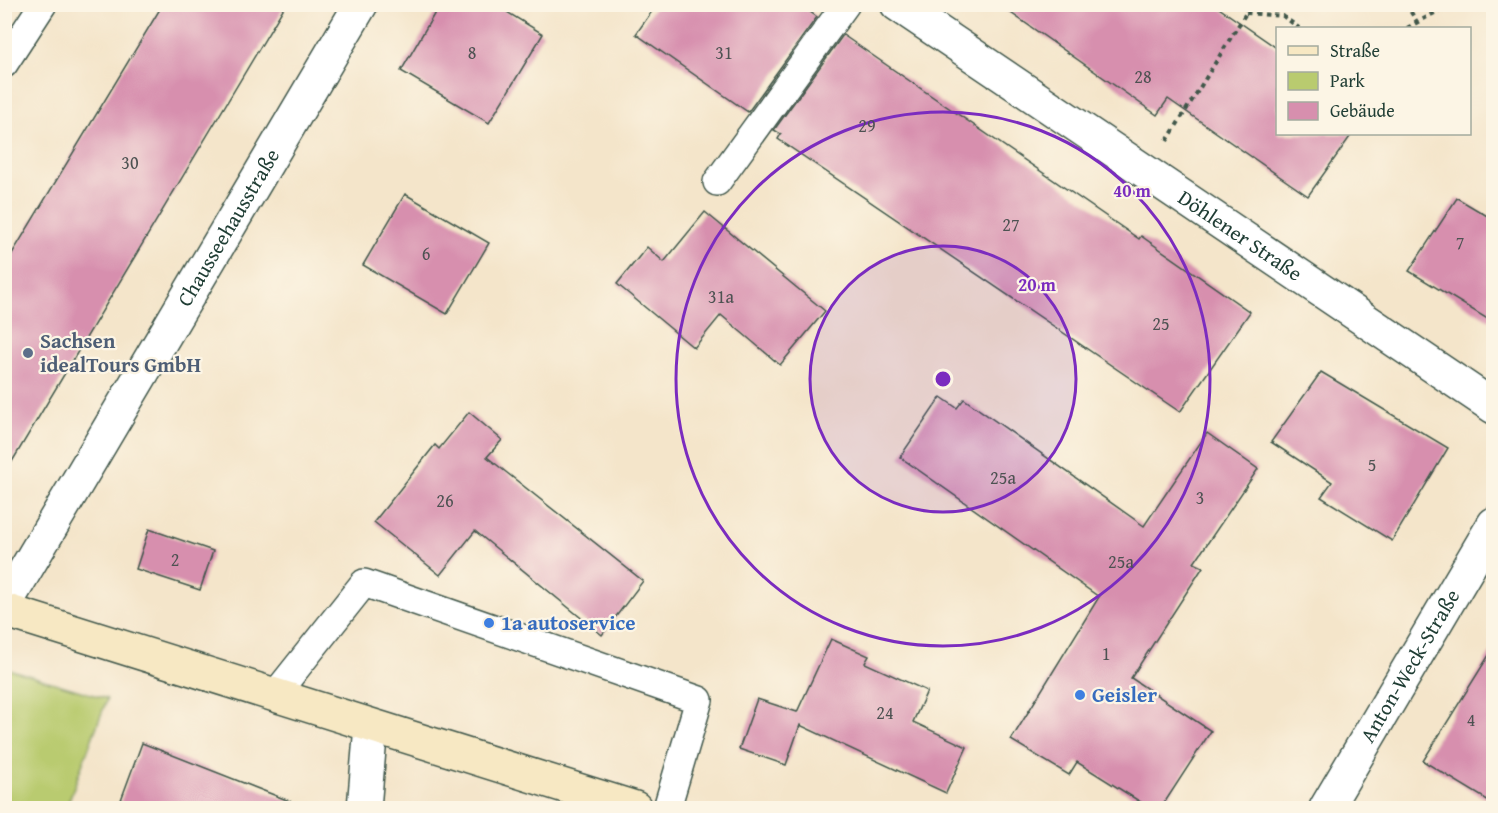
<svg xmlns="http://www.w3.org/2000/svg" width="1498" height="813" viewBox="0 0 1498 813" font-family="'Gentium Book Plus',serif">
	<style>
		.green { fill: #b9cb6f; stroke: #6c8452; stroke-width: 1.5 }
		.building { fill: #d78fae }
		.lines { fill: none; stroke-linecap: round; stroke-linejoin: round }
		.lane-casing { stroke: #3f564a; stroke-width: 30 }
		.street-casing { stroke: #3f564a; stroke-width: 36 }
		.secondary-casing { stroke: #3f564a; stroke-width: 36 }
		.path { stroke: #3f564a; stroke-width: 4; stroke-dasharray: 4.5 4.5; stroke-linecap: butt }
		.lane { stroke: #fff; stroke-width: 27 }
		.street { stroke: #fff; stroke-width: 33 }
		.secondary { stroke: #f7e8c3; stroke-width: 33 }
		.ring { fill: none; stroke: #7b2cbf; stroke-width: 3 }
		.service-dot { fill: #5c6f8a; stroke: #fcf5e5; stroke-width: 2 }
		.shop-dot { fill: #3f7fe0; stroke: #fcf5e5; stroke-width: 2 }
		.labels { text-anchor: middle; stroke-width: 4.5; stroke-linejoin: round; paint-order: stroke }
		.number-label { font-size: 18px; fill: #4d5252 }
		.street-label { font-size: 21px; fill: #1f3d34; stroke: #fcf5e5 }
		.service-label { font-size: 21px; font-weight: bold; fill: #4e5e75; stroke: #fcf5e5; text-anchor: start }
		.shop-label { font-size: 21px; font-weight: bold; fill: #366cbe; stroke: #fcf5e5; text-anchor: start }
		.centre { fill: #7b2cbf; stroke: #fcf5e5; stroke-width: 3 }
		.ring-label { font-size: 18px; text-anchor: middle; font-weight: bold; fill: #7b2cbf; stroke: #fcf5e5; stroke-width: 4.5; stroke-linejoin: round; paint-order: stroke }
	</style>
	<rect width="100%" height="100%" fill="#fcf5e5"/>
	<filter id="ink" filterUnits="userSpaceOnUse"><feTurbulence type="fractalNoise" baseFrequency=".0167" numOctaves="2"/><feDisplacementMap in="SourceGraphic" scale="12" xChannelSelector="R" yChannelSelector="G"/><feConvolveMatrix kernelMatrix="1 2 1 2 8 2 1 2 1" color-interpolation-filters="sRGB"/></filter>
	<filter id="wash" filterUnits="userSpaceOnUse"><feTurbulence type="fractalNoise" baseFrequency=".008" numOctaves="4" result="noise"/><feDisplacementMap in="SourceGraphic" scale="24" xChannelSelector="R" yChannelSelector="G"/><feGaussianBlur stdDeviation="1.35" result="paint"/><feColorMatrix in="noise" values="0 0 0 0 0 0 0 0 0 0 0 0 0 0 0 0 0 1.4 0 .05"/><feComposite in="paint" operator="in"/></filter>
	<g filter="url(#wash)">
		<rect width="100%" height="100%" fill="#f4e5ca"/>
		<!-- green -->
		<path class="green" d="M5,668L107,699L66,808H5Z"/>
		<g id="blocks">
			<!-- building -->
			<g class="building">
				<path d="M163,4H286L4,475V267Z"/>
				<path d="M440,4H494L543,34L489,123L401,71Z"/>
				<path d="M657,4H799L817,17L748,112L636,34Z"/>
				<path d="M998,4H1213L1278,49V134H1352L1308,196L1168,99L1157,115Z"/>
				<path d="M843,35L1139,239L1141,236L1250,312L1180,412L778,139L781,134L774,130Z"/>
				<path d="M405,194L489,243L447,314L363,265Z"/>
				<path d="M1457,198L1494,220V323L1409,271Z"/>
				<path d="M705,212L825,311L780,365L721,315L694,348L617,284L647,247L664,262Z"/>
				<path d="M1321,372L1448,448L1392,541L1321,497L1332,482L1271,442Z"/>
				<path d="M941,397L957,408L964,399L1144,526L1207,433L1258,469L1194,563L1203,567L1131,678L1211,731L1161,808H1150L1077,762L1069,775L1011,740L1099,597L900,457Z"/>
				<path d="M469,412L502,440L487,457L643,581L602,635L475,531L440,575L374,522L435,445L439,449Z"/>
				<path d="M149,529L213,551L200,590L136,569Z"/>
				<path d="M831,639L869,656L865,663L927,691L913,722L967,747L946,793L800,725L786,765L739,749L757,699L797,712Z"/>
				<path d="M1494,647V804L1423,761Z"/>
				<path d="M142,743L302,806L301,808H118Z"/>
			</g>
		</g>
	</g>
	<g filter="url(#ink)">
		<use href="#blocks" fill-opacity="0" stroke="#3f564a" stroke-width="1.5"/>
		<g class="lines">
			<defs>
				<g id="lane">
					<path d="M4,64L43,4"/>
					<path d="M717,182L846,4"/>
					<path d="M274,696L364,583L699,700L667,808"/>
				</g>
				<g id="street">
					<path id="s1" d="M897,4L1494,407"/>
					<path id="s2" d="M4,606L361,4"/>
					<path d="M364,808L371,726"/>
					<path id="s3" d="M1326,808L1494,524"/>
				</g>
				<path id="secondary" d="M4,610L635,808"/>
			</defs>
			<!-- lane casing -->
			<use href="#lane" class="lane-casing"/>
			<!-- street casing -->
			<use href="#street" class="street-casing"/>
			<!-- secondary casing -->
			<use href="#secondary" class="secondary-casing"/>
			<!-- path -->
			<g class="path">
				<path d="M1406,4L1417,22"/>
				<path d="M1246,13L1283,16L1299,28"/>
				<path d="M1407,28L1451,4"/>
				<path d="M1167,141L1246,13V4"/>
			</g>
			<!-- lane -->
			<use href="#lane" class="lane"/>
			<!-- street -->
			<use href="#street" class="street"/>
			<!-- secondary -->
			<use href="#secondary" class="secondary"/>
		</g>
	</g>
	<!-- distance rings -->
	<circle cx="943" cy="379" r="133" fill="#7b2cbf" fill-opacity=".12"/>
	<g class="ring">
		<circle cx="943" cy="379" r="133"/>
		<circle cx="943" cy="379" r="267"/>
	</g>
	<!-- markers -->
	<circle class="service-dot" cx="28" cy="353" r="6"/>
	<g class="shop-dot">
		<circle cx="489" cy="623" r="6"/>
		<circle cx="1080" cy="695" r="6"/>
	</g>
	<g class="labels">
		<!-- number labels -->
		<g class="number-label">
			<text x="472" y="59">8</text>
			<text x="724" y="59">31</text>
			<text x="1143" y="83">28</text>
			<text x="867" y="132">29</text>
			<text x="130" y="169">30</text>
			<text x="1011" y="231">27</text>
			<text x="1460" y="249">7</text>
			<text x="426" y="260">6</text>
			<text x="721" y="303">31a</text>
			<text x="1161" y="330">25</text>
			<text x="1372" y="471">5</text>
			<text x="1003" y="484">25a</text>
			<text x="1200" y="504">3</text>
			<text x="445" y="507">26</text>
			<text x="175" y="566">2</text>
			<text x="1121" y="568">25a</text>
			<text x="1106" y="660">1</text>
			<text x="885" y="719">24</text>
			<text x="1471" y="726">4</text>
		</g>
		<!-- street labels -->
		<g class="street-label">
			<text dy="7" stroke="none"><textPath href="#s2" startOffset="440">Chausseehausstraße</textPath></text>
			<text dy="7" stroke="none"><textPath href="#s1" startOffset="414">Döhlener Straße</textPath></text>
			<text dy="7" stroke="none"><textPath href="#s3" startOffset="165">Anton-Weck-Straße</textPath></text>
		</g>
		<!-- service labels -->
		<g class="service-label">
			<text x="40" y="348">Sachsen<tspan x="40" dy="24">idealTours GmbH</tspan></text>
		</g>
		<!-- shop labels -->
		<g class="shop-label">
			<text x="501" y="630">1a autoservice</text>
			<text x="1092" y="702">Geisler</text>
		</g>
	</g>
	<circle cx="943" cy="379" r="9" class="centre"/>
	<g class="ring-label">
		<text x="1132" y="197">40 m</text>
		<text x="1037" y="291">20 m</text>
	</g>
	<!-- margin -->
	<rect width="1498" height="813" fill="none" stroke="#fcf5e5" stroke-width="24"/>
	<!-- legend -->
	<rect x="1276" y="27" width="195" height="108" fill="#fcf5e5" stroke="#a4ab9e" stroke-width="1.5"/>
	<rect x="1288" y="46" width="30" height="9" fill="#f7e8c3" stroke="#a4ab9e" stroke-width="1.5"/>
	<text x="1330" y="57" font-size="18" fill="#1f3d34">Straße</text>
	<rect x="1288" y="72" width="30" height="18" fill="#b9cb6f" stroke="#a4ab9e" stroke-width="1.5"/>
	<text x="1330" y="87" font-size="18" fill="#1f3d34">Park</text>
	<rect x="1288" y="102" width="30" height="18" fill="#d78fae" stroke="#a4ab9e" stroke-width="1.5"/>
	<text x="1330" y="117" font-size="18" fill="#1f3d34">Gebäude</text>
</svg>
